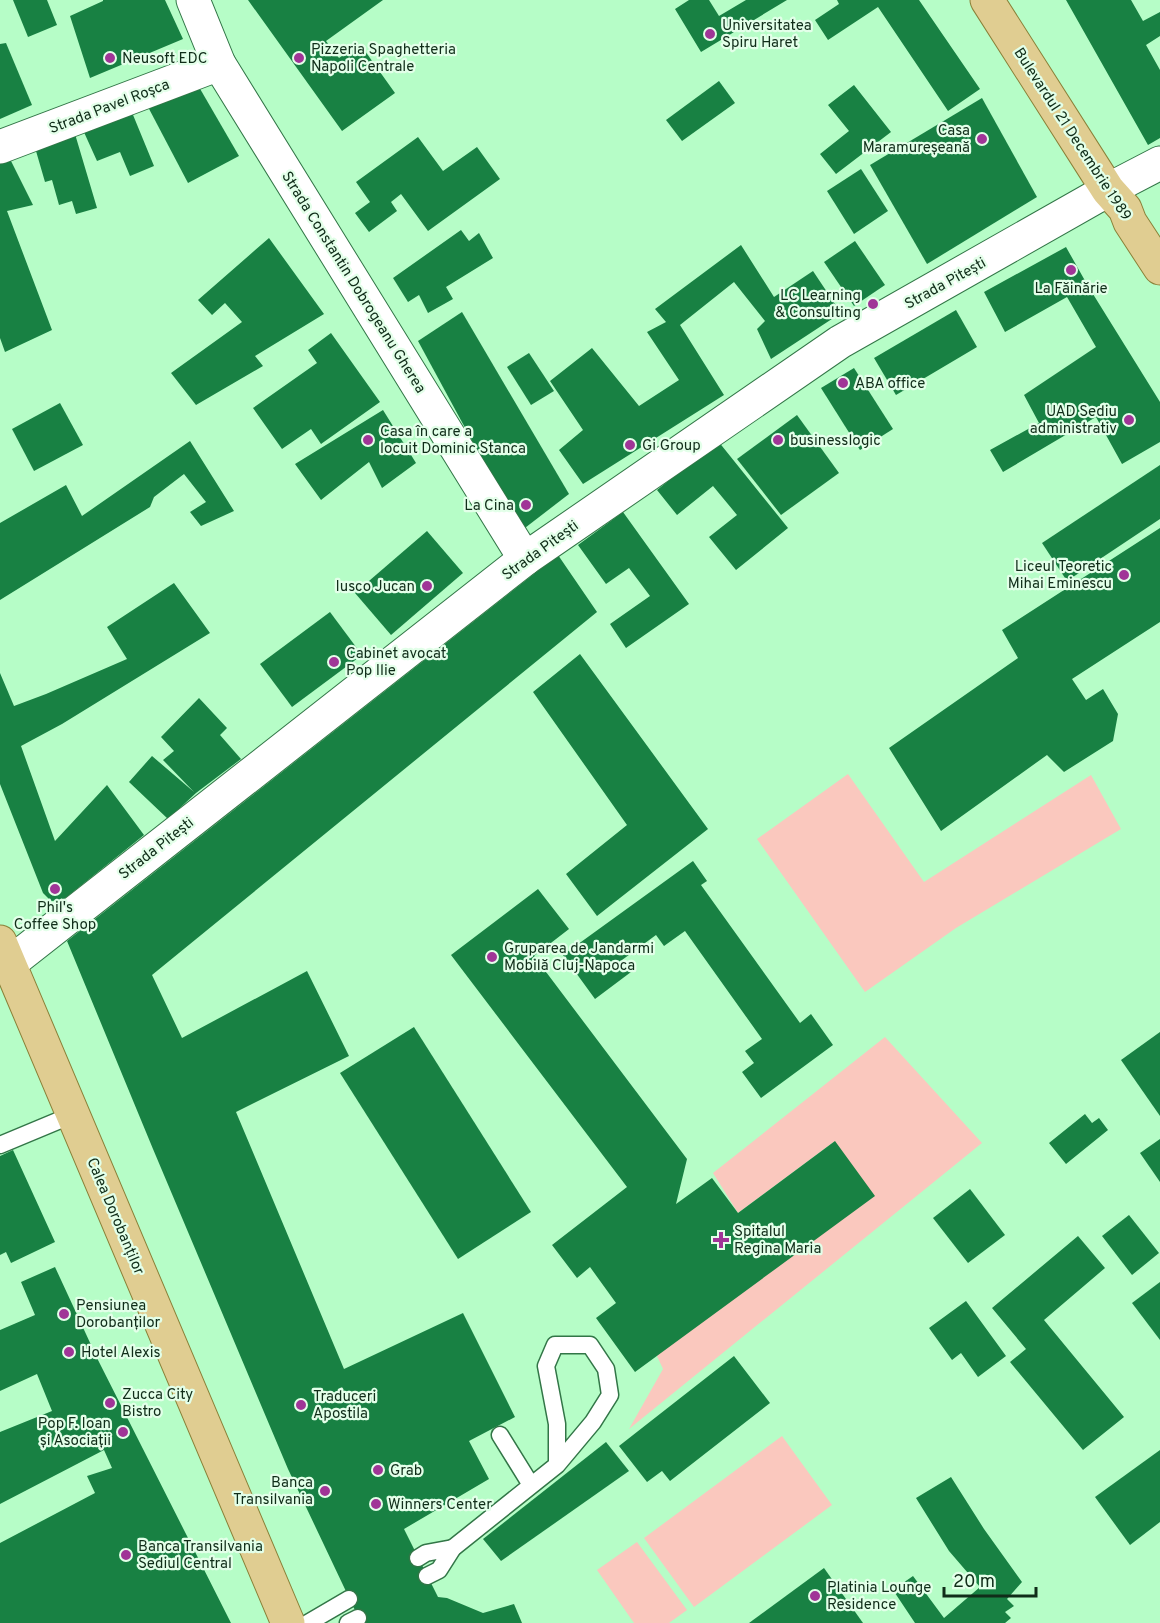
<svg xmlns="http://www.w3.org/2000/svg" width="1160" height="1623" viewBox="0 0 1160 1623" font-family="Overpass,sans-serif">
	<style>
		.green { fill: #fac8be }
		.building { fill: #188143 }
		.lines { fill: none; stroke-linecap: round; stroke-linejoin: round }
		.service-casing { stroke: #327647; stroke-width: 19 }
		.minor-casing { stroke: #327647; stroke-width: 35 }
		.tertiary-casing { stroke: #327647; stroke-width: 35 }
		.primary-casing { stroke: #8a8038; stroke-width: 35 }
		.service { stroke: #fff; stroke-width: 16 }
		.minor { stroke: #fff; stroke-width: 33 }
		.tertiary { stroke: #fff; stroke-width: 33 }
		.primary { stroke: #e0cd91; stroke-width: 33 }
		.poi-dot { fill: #a03597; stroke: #e3ffe9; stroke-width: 2 }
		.labels { text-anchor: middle; stroke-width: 4.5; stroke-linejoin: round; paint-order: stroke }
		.poi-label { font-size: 15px; fill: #102d19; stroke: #e3ffe9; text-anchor: start }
		.street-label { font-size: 15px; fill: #102d19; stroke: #e3ffe9 }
	</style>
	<rect width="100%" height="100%" fill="#b6fdc7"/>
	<!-- green -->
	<g class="green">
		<path d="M848,774L924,882L1091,775L1121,829L956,928L865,992L757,839Z"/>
		<path d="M885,1037L982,1143L629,1429L663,1369L657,1356L835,1141L738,1213L713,1173Z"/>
		<path d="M782,1436L832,1505L694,1607L644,1538Z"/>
		<path d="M637,1542L687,1610L669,1623H634L597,1570Z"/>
	</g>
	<!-- building -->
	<g class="building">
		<path d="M13,0H47L57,25L28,37Z"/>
		<path d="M103,0H165L183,39L90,78L70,16L103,1Z"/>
		<path d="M248,0H383L326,41L339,58L360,44L395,93L342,131Z"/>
		<path d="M689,0H709L719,16L746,0H787L701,52L675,9Z"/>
		<path d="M837,0H919L980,89L948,111L878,7L828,40L815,20L839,4Z"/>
		<path d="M1066,0H1131L1143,21L1160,12V36L1146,45L1160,70V138L1148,145Z"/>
		<path d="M6,43L32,105L0,119V44Z"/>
		<path d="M719,81L735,103L682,141L666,120Z"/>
		<path d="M854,85L891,132L836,174L820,154L849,131L828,105Z"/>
		<path d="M199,87L239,156L188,183L147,105Z"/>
		<path d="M982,98L1037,197L927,264L870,165Z"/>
		<path d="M131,110L154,166L130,176L120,152L97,161L83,130Z"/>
		<path d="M75,134L97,208L76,214L72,201L59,205L52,180L45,182L36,151Z"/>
		<path d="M418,137L443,171L477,147L500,179L428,231L401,194L391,202L397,211L369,232L355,213L370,202L356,182Z"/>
		<path d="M9,157L33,205L7,211L52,330L5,352L0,338V161Z"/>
		<path d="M861,169L888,211L854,234L827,191Z"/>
		<path d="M461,230L469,241L479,233L493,258L446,287L453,299L428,313L419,295L408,302L393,278Z"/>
		<path d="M269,238L324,314L255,356L263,366L196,405L171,373L242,322L225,303L212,315L198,300Z"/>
		<path d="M855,241L885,285L854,306L824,262Z"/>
		<path d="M741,245L774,297L813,271L841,313L771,359L757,329L765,321L734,282L680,325L724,395L583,484L559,450L583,430L550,381L592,348L639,406L679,380L647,332L666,322L655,309Z"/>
		<path d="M1066,247L1088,286L1160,402V442L1122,464L1096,417L1003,472L990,450L1039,423L1024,395L1096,347L1067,297L1005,332L984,292Z"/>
		<path d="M956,310L977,347L896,395L874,358Z"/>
		<path d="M462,312L569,494L521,531L418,341Z"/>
		<path d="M331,333L380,402L321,444L311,429L282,449L253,408L317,363L308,350Z"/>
		<path d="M529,353L554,391L531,405L507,367Z"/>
		<path d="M854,368L893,429L860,450L821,388Z"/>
		<path d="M60,403L83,445L34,471L12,429Z"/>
		<path d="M383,410L416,463L382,488L369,462L321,500L295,464Z"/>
		<path d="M797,415L839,473L781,515L737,459Z"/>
		<path d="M190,441L234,511L201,526L190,512L206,502L184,474L154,497L150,507L0,600V523L66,485L82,516Z"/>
		<path d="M718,441L788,528L736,570L709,537L737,515L713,486L677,515L657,490Z"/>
		<path d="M1160,465V519L1067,581L1042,543Z"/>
		<path d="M623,512L689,604L626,648L610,624L650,596L629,568L606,584L578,545Z"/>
		<path d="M1160,528V622L1072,679L1086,700L1103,689L1118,714L1113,741L1064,772L1047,755L941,831L889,748L1018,658L1002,630Z"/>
		<path d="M427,531L463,573L391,635L355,593Z"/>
		<path d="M558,555L597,612L152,975L182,1038L307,971L349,1056L236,1112L344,1369L463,1313L515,1417L469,1441L489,1479L404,1529L438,1597L447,1598L483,1613L514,1604L522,1623H361L288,1469L153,1149L67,941Z"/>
		<path d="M174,583L210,633L62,724L21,746L55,841L107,785L144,835L63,900L51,901L43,893L0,784V673L14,706L46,694L127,659L107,627Z"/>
		<path d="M330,612L362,655L292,707L260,664Z"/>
		<path d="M580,654L708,829L597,916L566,874L627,825L533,692Z"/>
		<path d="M199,698L227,728L220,735L241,759L196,793L168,819L129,782L152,756L194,792L163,760L174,751L161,737Z"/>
		<path d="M693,861L707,881L701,885L800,1023L811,1014L833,1045L761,1098L742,1072L754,1063L745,1051L762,1039L685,931L664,946L656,935L622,960L631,972L595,999L563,955Z"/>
		<path d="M538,889L569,929L534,956L687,1159L676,1204L712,1178L738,1213L835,1141L875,1196L635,1372L596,1318L616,1303L590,1267L577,1278L552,1245L627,1187L451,955Z"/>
		<path d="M414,1027L531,1212L458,1259L340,1073Z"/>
		<path d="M1160,1032V1116L1121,1060Z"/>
		<path d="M1085,1114L1092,1123L1099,1118L1108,1130L1066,1164L1049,1143Z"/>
		<path d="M1160,1139V1182L1140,1153Z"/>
		<path d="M13,1150L55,1242L11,1263L6,1252L0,1255V1156Z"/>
		<path d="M970,1189L1005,1235L968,1263L933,1218Z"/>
		<path d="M1129,1215L1159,1253L1132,1275L1102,1236Z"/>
		<path d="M1078,1236L1105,1268L1044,1320L1124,1417L1083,1450L1010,1362L1026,1349L992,1308Z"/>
		<path d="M55,1267L98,1360L231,1623H0V1543L95,1493L87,1476L112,1468L104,1450L0,1504V1432L52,1411L37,1374L0,1391V1330L35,1315L21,1282Z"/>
		<path d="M1160,1282V1340L1132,1303Z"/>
		<path d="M966,1301L1006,1356L978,1377L961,1353L952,1360L929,1328Z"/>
		<path d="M734,1356L770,1403L670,1481L662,1471L647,1482L619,1446Z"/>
		<path d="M606,1442L629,1471L501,1561L483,1539Z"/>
		<path d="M1160,1450V1522L1130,1545L1095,1497Z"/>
		<path d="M951,1477L984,1529L1022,1582L1007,1599L1014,1606L1005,1612L1011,1618L1005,1623H915L893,1590L913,1576L944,1618L980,1587L949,1551L916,1498Z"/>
		<path d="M824,1568L863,1623H749Z"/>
	</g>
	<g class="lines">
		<defs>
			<g id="service">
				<path d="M0,1145L72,1115"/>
				<path d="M500,1435L531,1485"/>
				<path d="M418,1558L426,1553L453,1548"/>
				<path d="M427,1576L439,1570L453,1548L557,1465L593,1422L610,1395L606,1369L590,1345H555L546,1366L557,1424V1465"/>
				<path d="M308,1623L349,1599"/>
				<path d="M348,1623L358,1618"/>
			</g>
			<g id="minor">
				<path d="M193,0L219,64L525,559"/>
				<path d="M0,147L219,64"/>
				<path d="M9,964L525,559L840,342L1108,190"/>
			</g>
			<path id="tertiary" d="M1108,190L1160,163"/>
			<g id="primary">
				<path d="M987,0L1108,190L1125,209L1130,222L1160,268"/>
				<path d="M0,942L288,1623"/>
			</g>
		</defs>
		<!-- service casing -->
		<use href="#service" class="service-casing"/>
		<!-- minor casing -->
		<use href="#minor" class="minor-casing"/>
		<!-- tertiary casing -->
		<use href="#tertiary" class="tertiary-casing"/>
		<!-- primary casing -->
		<use href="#primary" class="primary-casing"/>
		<!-- service -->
		<use href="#service" class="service"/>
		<!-- minor -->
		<use href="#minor" class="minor"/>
		<!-- tertiary -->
		<use href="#tertiary" class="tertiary"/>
		<!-- primary -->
		<use href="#primary" class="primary"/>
	</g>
	<!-- markers -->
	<g class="poi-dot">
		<circle cx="710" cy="34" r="6"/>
		<circle cx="110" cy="58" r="6"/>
		<circle cx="299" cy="58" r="6"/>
		<circle cx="982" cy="139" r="6"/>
		<circle cx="1071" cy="270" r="6"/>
		<circle cx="873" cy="304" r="6"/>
		<circle cx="843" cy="383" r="6"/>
		<circle cx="1129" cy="420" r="6"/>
		<circle cx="368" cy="440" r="6"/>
		<circle cx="778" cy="440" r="6"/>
		<circle cx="630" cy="445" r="6"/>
		<circle cx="526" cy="505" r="6"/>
		<circle cx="1124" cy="575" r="6"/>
		<circle cx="427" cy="586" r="6"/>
		<circle cx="334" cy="662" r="6"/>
		<circle cx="55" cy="889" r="6"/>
		<circle cx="492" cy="957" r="6"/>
		<path d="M718 1231h6v6h6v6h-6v6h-6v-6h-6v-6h6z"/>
		<circle cx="64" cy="1314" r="6"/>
		<circle cx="69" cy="1352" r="6"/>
		<circle cx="110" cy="1403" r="6"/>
		<circle cx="301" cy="1405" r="6"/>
		<circle cx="123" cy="1432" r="6"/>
		<circle cx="378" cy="1470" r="6"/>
		<circle cx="325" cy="1491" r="6"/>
		<circle cx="376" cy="1504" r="6"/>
		<circle cx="126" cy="1555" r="6"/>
		<circle cx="815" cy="1596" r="6"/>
	</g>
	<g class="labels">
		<!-- poi labels -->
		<g class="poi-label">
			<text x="722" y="30">Universitatea<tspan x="722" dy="17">Spiru Haret</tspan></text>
			<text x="311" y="54">Pizzeria Spaghetteria<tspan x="311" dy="17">Napoli Centrale</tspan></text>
			<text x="122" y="63">Neusoft EDC</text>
			<text x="970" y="135" text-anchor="end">Casa<tspan x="970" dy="17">Maramureșeană</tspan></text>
			<text x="1071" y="293" text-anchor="middle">La Făinărie</text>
			<text x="861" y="300" text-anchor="end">LC Learning<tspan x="861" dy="17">&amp; Consulting</tspan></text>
			<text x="855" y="388">ABA office</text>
			<text x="1117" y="416" text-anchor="end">UAD Sediu<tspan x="1117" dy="17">administrativ</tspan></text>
			<text x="380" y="436">Casa în care a<tspan x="380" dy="17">locuit Dominic Stanca</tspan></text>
			<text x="790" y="445">businesslogic</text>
			<text x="642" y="450">Gi Group</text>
			<text x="514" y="510" text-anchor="end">La Cina</text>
			<text x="1112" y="571" text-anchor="end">Liceul Teoretic<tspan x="1112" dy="17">Mihai Eminescu</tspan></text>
			<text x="415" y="591" text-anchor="end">Iusco Jucan</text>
			<text x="346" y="658">Cabinet avocat<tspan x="346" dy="17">Pop Ilie</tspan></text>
			<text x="55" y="912" text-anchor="middle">Phil's<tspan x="55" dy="17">Coffee Shop</tspan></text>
			<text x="504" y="953">Gruparea de Jandarmi<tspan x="504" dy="17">Mobilă Cluj-Napoca</tspan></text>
			<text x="734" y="1236">Spitalul<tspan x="734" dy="17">Regina Maria</tspan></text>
			<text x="76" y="1310">Pensiunea<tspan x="76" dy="17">Dorobanților</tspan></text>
			<text x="81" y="1357">Hotel Alexis</text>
			<text x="122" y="1399">Zucca City<tspan x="122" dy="17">Bistro</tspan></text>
			<text x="313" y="1401">Traduceri<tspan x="313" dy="17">Apostila</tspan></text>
			<text x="111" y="1428" text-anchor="end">Pop F. Ioan<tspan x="111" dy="17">și Asociații</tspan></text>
			<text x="390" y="1475">Grab</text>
			<text x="313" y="1487" text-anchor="end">Banca<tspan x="313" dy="17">Transilvania</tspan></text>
			<text x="388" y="1509">Winners Center</text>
			<text x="138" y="1551">Banca Transilvania<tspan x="138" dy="17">Sediul Central</tspan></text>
			<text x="827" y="1592">Platinia Lounge<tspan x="827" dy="17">Residence</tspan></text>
		</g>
		<!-- street labels -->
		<g class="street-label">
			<text transform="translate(109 106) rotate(-21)" y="5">Strada Pavel Roșca</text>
			<text transform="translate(1073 134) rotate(57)" y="5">Bulevardul 21 Decembrie 1989</text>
			<text transform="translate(354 282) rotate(58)" y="5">Strada Constantin Dobrogeanu Gherea</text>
			<text transform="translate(945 283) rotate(-29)" y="5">Strada Pitești</text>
			<text transform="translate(540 550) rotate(-36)" y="5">Strada Pitești</text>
			<text transform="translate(156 848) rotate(-38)" y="5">Strada Pitești</text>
			<text transform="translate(116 1216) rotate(67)" y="5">Calea Dorobanților</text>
		</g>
	</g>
	<!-- scale -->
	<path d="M944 1587v9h92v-9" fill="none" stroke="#102d19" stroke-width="3"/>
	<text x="953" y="1587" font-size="18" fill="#102d19" stroke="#e3ffe9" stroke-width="4.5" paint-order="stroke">20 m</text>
</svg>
